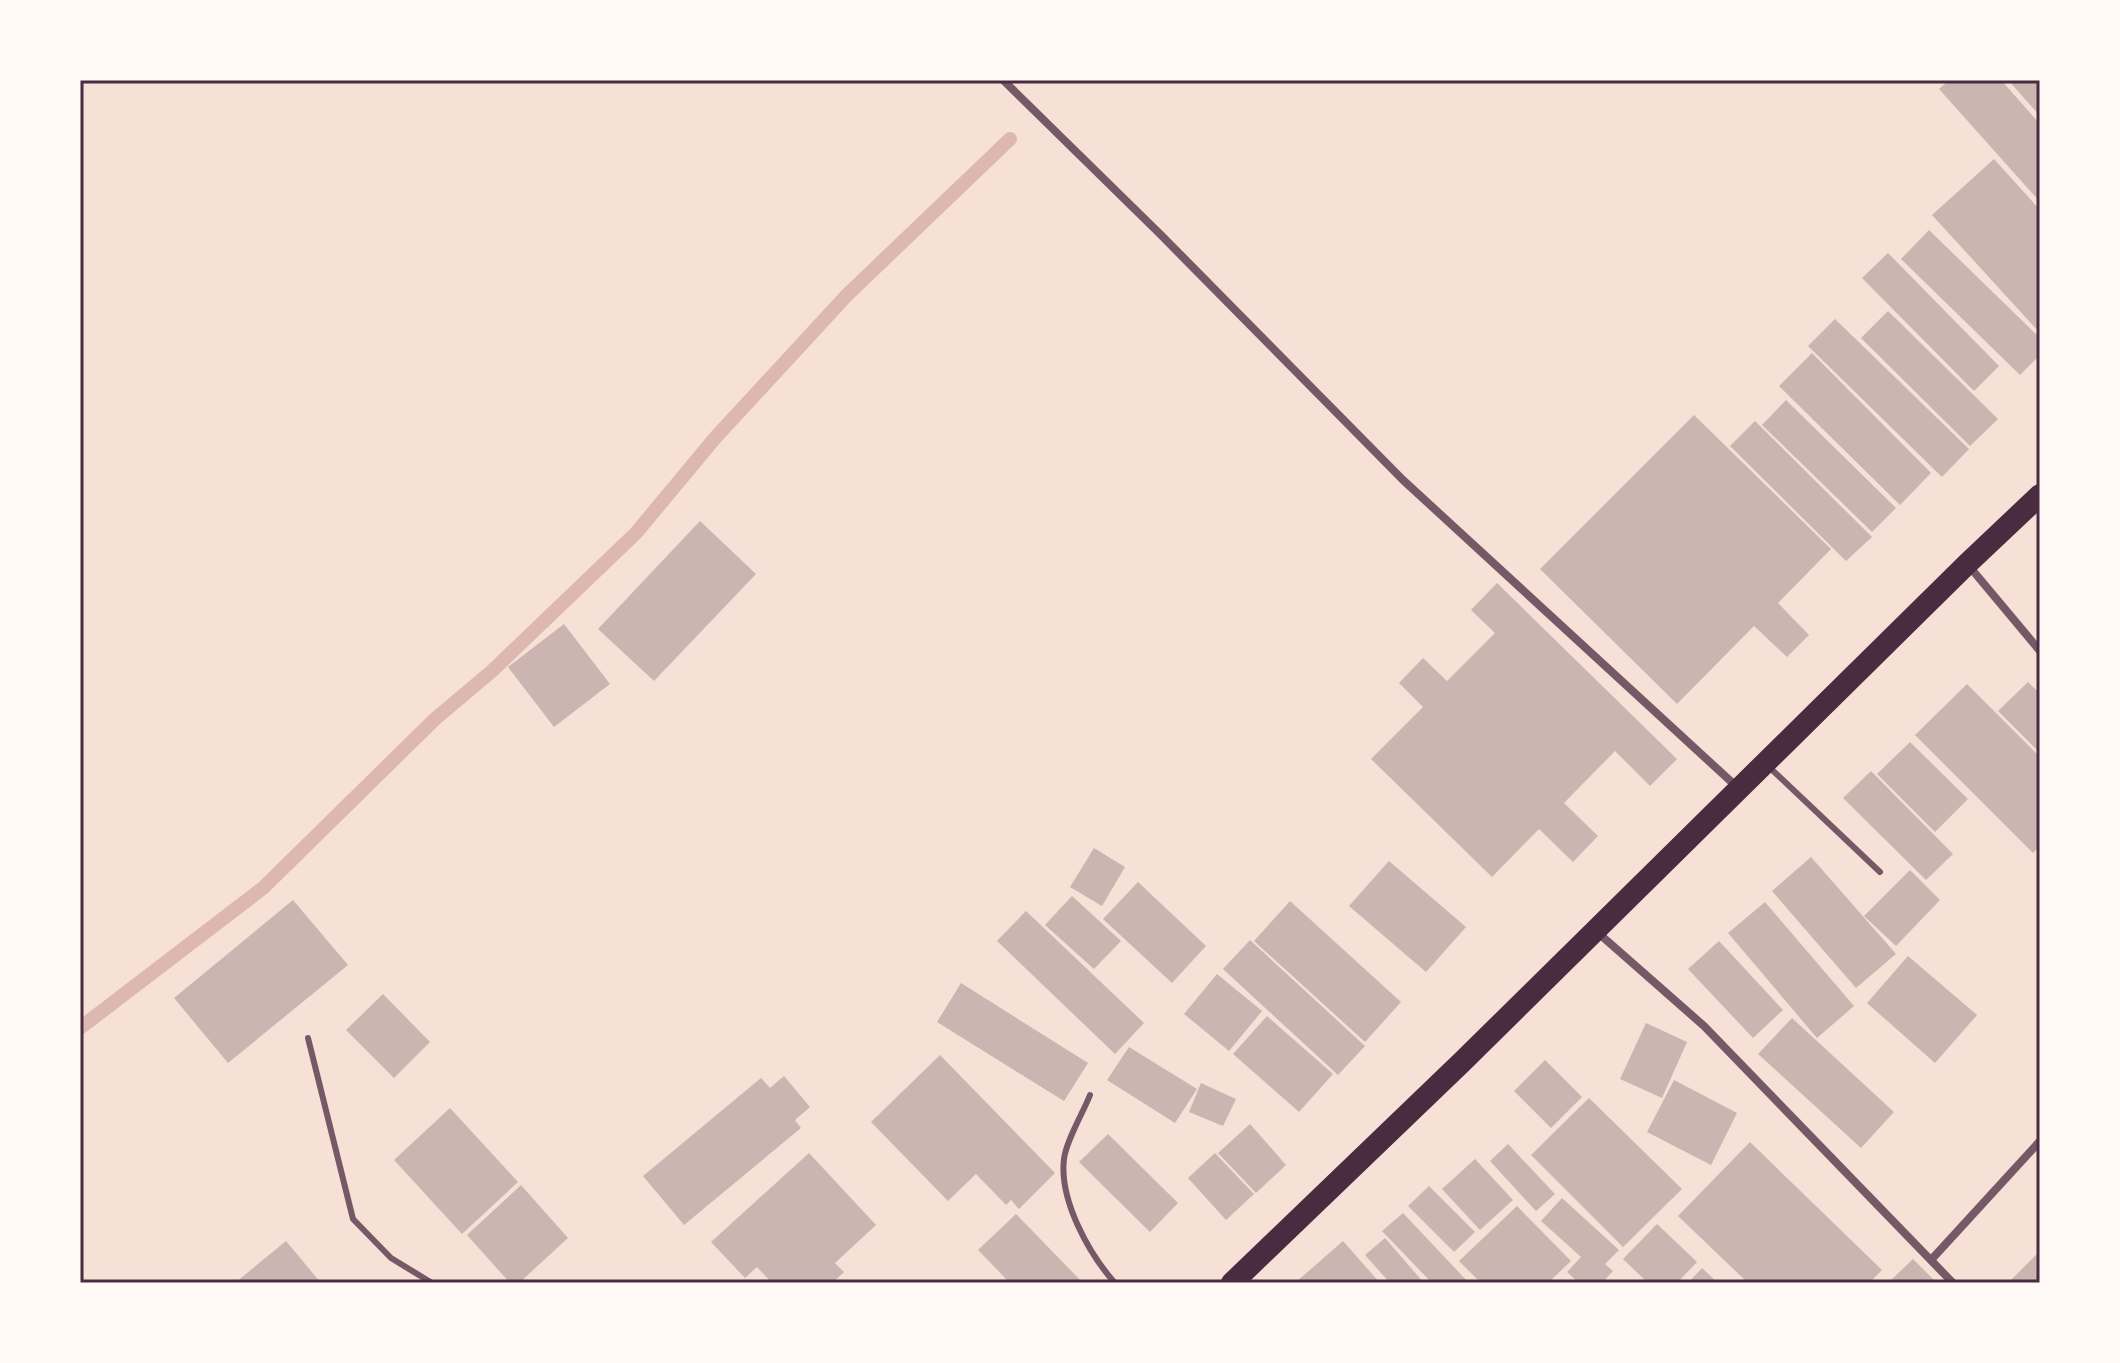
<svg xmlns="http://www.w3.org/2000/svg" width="2120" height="1363" viewBox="0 0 2120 1363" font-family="Poppins,sans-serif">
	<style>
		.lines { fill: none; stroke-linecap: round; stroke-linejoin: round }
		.stream { stroke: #dcb8b0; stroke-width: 14 }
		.building { fill: #ccb4b1 }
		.service { stroke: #755966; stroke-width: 6 }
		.minor { stroke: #755966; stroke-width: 8 }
		.trunk { stroke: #4a2c40; stroke-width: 22 }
		.neatline { fill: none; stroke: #4a2c40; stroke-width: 3 }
	</style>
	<rect width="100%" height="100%" fill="#f7e1d7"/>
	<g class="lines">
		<!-- stream -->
		<path class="stream" d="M80,1028L263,888L435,719L492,671L636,533L715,438L847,295L1010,139"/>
	</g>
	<!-- building -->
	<g class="building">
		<path d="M1949,80H2001L2040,124V202L1939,89Z"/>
		<path d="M2008,80H2040V116Z"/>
		<path d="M1994,159L2040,210V333L1932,215Z"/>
		<path d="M1929,230L2040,338V355L2020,375L1901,259Z"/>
		<path d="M1888,253L1999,366L1974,391L1862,278Z"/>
		<path d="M1888,311L1998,419L1970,446L1861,338Z"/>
		<path d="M1835,319L1969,449L1942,477L1808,346Z"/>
		<path d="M1812,353L1931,473L1900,505L1779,386Z"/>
		<path d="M1786,400L1896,508L1872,532L1762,425Z"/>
		<path d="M1694,415L1831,549L1778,603L1809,635L1787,657L1754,626L1677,704L1540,569Z"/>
		<path d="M1755,421L1872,537L1846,561L1730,446Z"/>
		<path d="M700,521L756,574L654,681L598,629Z"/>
		<path d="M1497,583L1677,759L1650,786L1615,751L1564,803L1598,836L1573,862L1539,829L1492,877L1371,759L1423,707L1399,683L1423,658L1447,681L1495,633L1471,610Z"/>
		<path d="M564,624L610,684L554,727L508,667Z"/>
		<path d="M2028,682L2040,694V753L1998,711Z"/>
		<path d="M1967,684L2040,757V846L2033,853L1915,735Z"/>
		<path d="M1910,742L1968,799L1935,832L1877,774Z"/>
		<path d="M1871,771L1953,854L1926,880L1843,798Z"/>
		<path d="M1094,848L1125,867L1102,906L1070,887Z"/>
		<path d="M1811,857L1896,954L1856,988L1772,891Z"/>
		<path d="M1389,861L1466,927L1426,972L1349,906Z"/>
		<path d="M1910,870L1940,900L1896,946L1864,916Z"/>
		<path d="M1138,882L1206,946L1172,983L1103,919Z"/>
		<path d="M1072,896L1121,941L1094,969L1045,925Z"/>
		<path d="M293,900L348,965L228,1063L174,998Z"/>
		<path d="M1290,901L1401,1002L1365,1042L1254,941Z"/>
		<path d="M1765,902L1854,1006L1817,1038L1728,933Z"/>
		<path d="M1026,911L1144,1023L1115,1054L997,941Z"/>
		<path d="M1250,940L1365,1046L1338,1075L1223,969Z"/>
		<path d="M1719,941L1783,1010L1753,1038L1688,969Z"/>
		<path d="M1908,956L1977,1015L1935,1063L1867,1003Z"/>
		<path d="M1217,974L1262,1011L1229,1051L1184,1014Z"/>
		<path d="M961,983L1088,1063L1064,1101L937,1022Z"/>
		<path d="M383,994L430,1042L394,1078L346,1030Z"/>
		<path d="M1267,1016L1333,1074L1299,1112L1233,1054Z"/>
		<path d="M1792,1018L1894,1112L1861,1148L1758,1054Z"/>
		<path d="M1646,1023L1687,1042L1662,1098L1620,1079Z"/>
		<path d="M1129,1047L1197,1089L1175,1123L1107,1080Z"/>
		<path d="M940,1055L1055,1173L1019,1209L1011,1200L1006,1205L976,1174L948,1201L871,1122Z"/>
		<path d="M1545,1060L1582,1097L1551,1128L1514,1091Z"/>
		<path d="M784,1076L810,1107L795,1120L801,1128L684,1225L643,1176L761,1078L770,1088Z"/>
		<path d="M1674,1080L1737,1113L1711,1165L1647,1132Z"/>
		<path d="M1201,1083L1236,1099L1223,1126L1189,1112Z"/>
		<path d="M1589,1098L1682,1189L1623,1247L1531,1155Z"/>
		<path d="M450,1108L518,1182L462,1234L394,1160Z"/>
		<path d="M1250,1124L1286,1165L1256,1193L1218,1153Z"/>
		<path d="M1108,1134L1178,1203L1150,1232L1079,1162Z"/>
		<path d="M1750,1142L1882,1270L1869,1283H1748L1678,1216Z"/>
		<path d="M1508,1144L1555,1194L1536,1211L1490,1161Z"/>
		<path d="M809,1153L876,1225L835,1263L844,1272L832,1283H772L757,1267L745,1278L711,1242Z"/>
		<path d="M1215,1153L1254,1194L1226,1220L1188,1178Z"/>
		<path d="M1475,1159L1513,1200L1480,1230L1442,1189Z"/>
		<path d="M521,1185L568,1238L519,1283H510L467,1235Z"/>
		<path d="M1429,1186L1475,1232L1454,1252L1408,1206Z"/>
		<path d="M1562,1198L1619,1250L1605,1264L1613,1271L1602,1283H1579L1567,1272L1581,1257L1541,1221Z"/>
		<path d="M1517,1206L1571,1261L1548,1283H1481L1459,1261Z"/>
		<path d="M1403,1213L1469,1283H1432L1382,1231Z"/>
		<path d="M1016,1214L1083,1283H1010L978,1250Z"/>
		<path d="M1657,1224L1697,1262L1677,1283H1648L1623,1259Z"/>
		<path d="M1385,1238L1424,1283H1390L1365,1255Z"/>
		<path d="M286,1241L321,1283H235Z"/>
		<path d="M1343,1241L1380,1283H1295Z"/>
		<path d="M2040,1251V1283H2008Z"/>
		<path d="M1913,1259L1937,1283H1888Z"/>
		<path d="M1702,1268L1718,1283H1688Z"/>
	</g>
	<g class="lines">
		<!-- service -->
		<g class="service">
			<path d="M1768,766L1880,872"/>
			<path d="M308,1038L353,1219L391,1258L432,1283"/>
			<path d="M1090,1095C1083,1113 1066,1141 1064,1159C1059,1200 1089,1254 1115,1283"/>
		</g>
		<!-- minor -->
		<g class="minor">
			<path d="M1003,80L1160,234L1403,480L1737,787"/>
			<path d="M1969,566L2040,651"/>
			<path d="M1596,931L1704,1026L1953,1283"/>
			<path d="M1931,1260L2040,1141"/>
		</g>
		<!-- trunk -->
		<path class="trunk" d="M1232,1283L1463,1061L1967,564L2040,495"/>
	</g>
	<!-- border -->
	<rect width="2120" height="1363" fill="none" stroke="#fffaf5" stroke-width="164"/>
	<rect x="82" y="82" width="1956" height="1199" class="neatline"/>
</svg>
